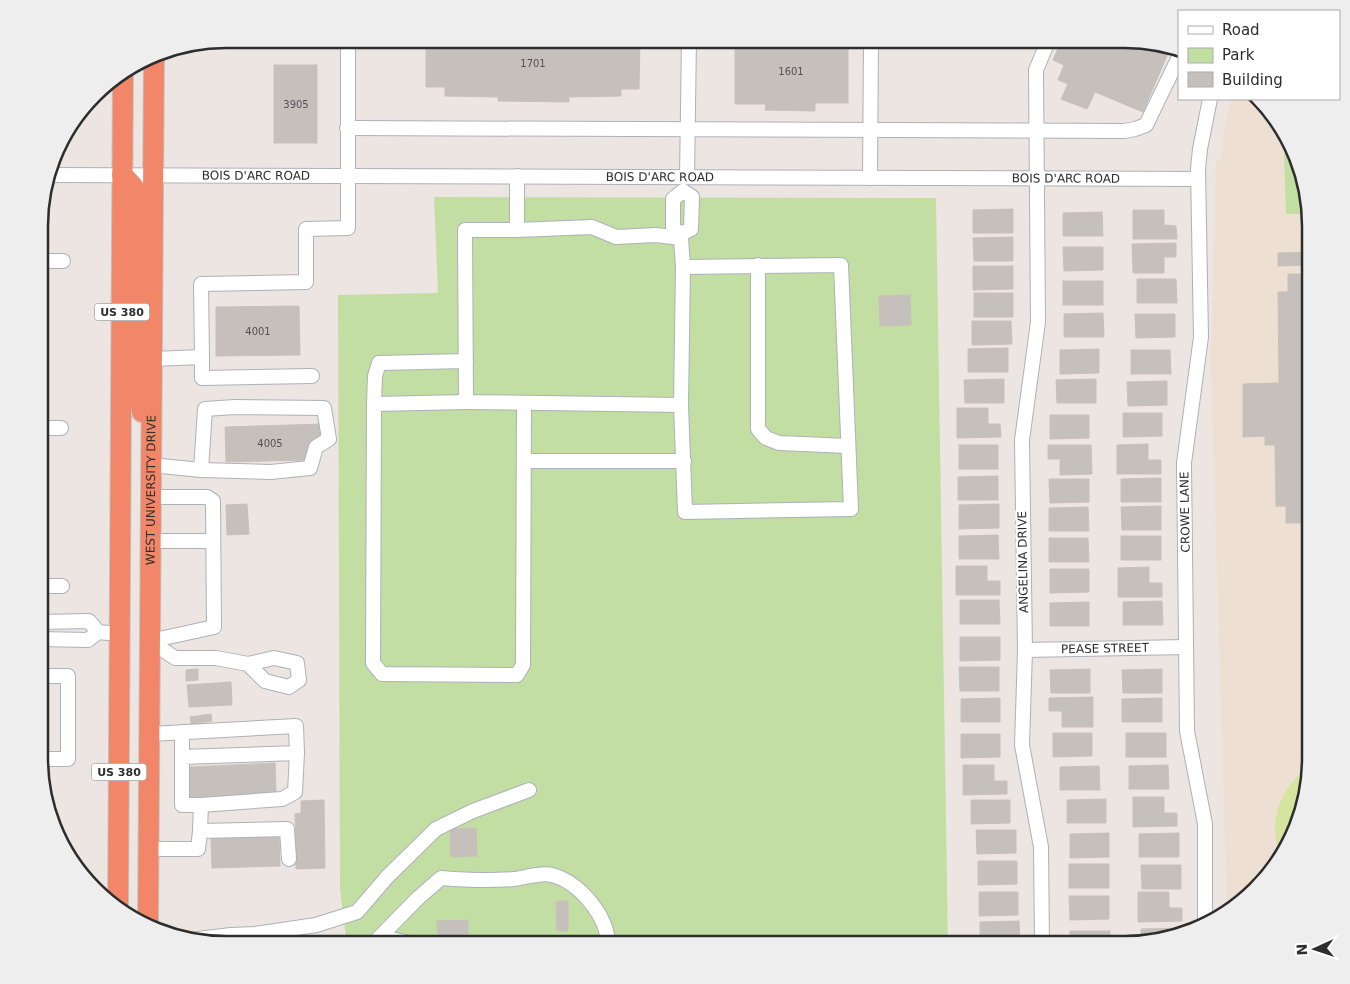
<svg xmlns="http://www.w3.org/2000/svg" width="1350" height="984" viewBox="0 0 1350 984" font-family="'DejaVu Sans',sans-serif">
	<style>
		.education { fill: #eddfd2 }
		.green { fill: #c3dea2 }
		.pitch { fill: #d5e49f }
		.building { fill: #c6c0bc; stroke: #c8c0ba }
		.lines { fill: none; stroke-linecap: round; stroke-linejoin: round }
		.minor-casing { stroke: #adb1b8; stroke-width: 16 }
		.highway-casing { stroke: #c4c4c4; stroke-width: 22 }
		.minor { stroke: #fff; stroke-width: 14 }
		.highway { stroke: #f18768; stroke-width: 20 }
		.labels { text-anchor: middle; stroke-width: 4.5; stroke-linejoin: round; paint-order: stroke }
		.number-label { font-size: 10px; fill: #535251 }
		.shield { fill: #fff; stroke: #6c6c6c; stroke-width: 1 }
		.shield-label { font-size: 11px; font-weight: bold; fill: #2d2d2d }
		.street-label { font-size: 12px; fill: #2d2d2d; stroke: #fff }
		.rim { fill: none; stroke: #2d2d2d; stroke-width: 2.5 }
	</style>
	<rect width="100%" height="100%" fill="#ede5e1"/>
	<!-- education -->
	<path class="education" d="M1231,99H1256L1292,143L1311,213V771L1297,830L1273,872L1227,910L1211,360L1216,159L1221,160L1223,135Z"/>
	<!-- green -->
	<g class="green">
		<path d="M1284,153H1295L1311,214H1286Z"/>
		<path d="M434,197L936,198L948,945H347L340,889L338,295L438,293Z"/>
	</g>
	<!-- pitch -->
	<path class="pitch" d="M1311,763L1307,787L1299,798L1293,813L1291,828L1292,838L1281,857C1266,818 1281,789 1311,763Z"/>
	<!-- building -->
	<g class="building">
		<path d="M426,39H640L639,89H621V96L569,97V102L498,101V97L445,96V87H426Z"/>
		<path d="M735,39H848V103H815V111L765,110L766,104H735Z"/>
		<path d="M1062,39H1137L1149,42L1169,51L1143,112L1095,92L1087,109L1061,99L1068,84L1058,80L1064,65L1053,60Z"/>
		<rect x="274" y="65" width="43" height="78"/>
		<path d="M1013,209V233H973V210Z"/>
		<path d="M1133,210H1164V225L1176,226L1177,239H1133Z"/>
		<path d="M1102,212L1103,236H1063V213Z"/>
		<path d="M1013,237V261H974L973,238Z"/>
		<path d="M1176,243V257H1164V273H1133L1132,244Z"/>
		<path d="M1063,247H1103V270L1064,271Z"/>
		<path d="M1311,252V265L1278,266V253Z"/>
		<path d="M973,266H1013V289L973,290Z"/>
		<path d="M1288,274H1311V523H1286V506H1276L1275,445H1265V436L1243,437V384L1279,383L1278,292H1288Z"/>
		<path d="M1137,279H1176L1177,303H1137Z"/>
		<rect x="1063" y="281" width="40" height="24"/>
		<rect x="974" y="293" width="39" height="24"/>
		<path d="M910,295L911,325L880,326L879,296Z"/>
		<path d="M299,306L300,355L216,356V307Z"/>
		<path d="M1103,313L1104,337H1064V314Z"/>
		<path d="M1135,314H1175V337L1136,338Z"/>
		<path d="M972,321H1011L1012,344L972,345Z"/>
		<path d="M1008,348V372H968V349Z"/>
		<path d="M1099,349V373L1060,374V350Z"/>
		<path d="M1131,350H1170L1171,374H1131Z"/>
		<path d="M1004,379V403H965L964,380Z"/>
		<path d="M1096,379V403H1057L1056,380Z"/>
		<path d="M1167,381V405L1128,406L1127,382Z"/>
		<path d="M957,408H988V424H1000L1001,437L957,438Z"/>
		<path d="M1123,413H1162V436L1123,437Z"/>
		<path d="M1050,415H1089V438L1050,439Z"/>
		<path d="M322,424V443H309V460L226,462L225,427Z"/>
		<path d="M1148,444V460H1161V474H1117V445Z"/>
		<rect x="959" y="445" width="39" height="24"/>
		<path d="M1048,445H1091L1092,474L1060,475V459H1048Z"/>
		<path d="M998,476V500H958V477Z"/>
		<path d="M1161,478V502H1121V479Z"/>
		<path d="M1049,479H1089V502L1050,503Z"/>
		<path d="M247,504L249,534L227,535L226,505Z"/>
		<path d="M999,504V528L959,529V505Z"/>
		<path d="M1161,506V530H1122L1121,507Z"/>
		<path d="M1088,507L1089,531H1049V508Z"/>
		<path d="M998,535L999,559H959V536Z"/>
		<rect x="1121" y="536" width="40" height="24"/>
		<path d="M1049,538H1088L1089,562H1049Z"/>
		<path d="M956,566H987V581H1000V595H956Z"/>
		<path d="M1149,567V583H1162V597H1118V568Z"/>
		<path d="M1050,569H1089V592L1050,593Z"/>
		<path d="M960,600H999L1000,624H960Z"/>
		<path d="M1162,601L1163,625H1123V602Z"/>
		<path d="M1089,602V626H1050V603Z"/>
		<path d="M960,637H1000V660L960,661Z"/>
		<path d="M959,667H999V691H960Z"/>
		<path d="M198,669V680L186,681V670Z"/>
		<path d="M1090,669V693H1051L1050,670Z"/>
		<path d="M1162,669V693H1123L1122,670Z"/>
		<path d="M231,682L232,705L189,707L187,685Z"/>
		<path d="M1093,697V727H1062V711H1049V698Z"/>
		<path d="M1000,698V722H961V699Z"/>
		<path d="M1162,698V722H1122V699Z"/>
		<path d="M211,714L212,721L191,724L190,717Z"/>
		<path d="M1053,733H1092V756L1053,757Z"/>
		<rect x="1126" y="733" width="40" height="24"/>
		<path d="M961,734H1000V757L961,758Z"/>
		<path d="M275,763L276,793L190,797L189,767Z"/>
		<path d="M963,765H994V781H1007V794L963,795Z"/>
		<path d="M1168,765L1169,789H1129V766Z"/>
		<path d="M1099,766L1100,790H1060V767Z"/>
		<path d="M1133,797H1164V813H1177V826L1133,827Z"/>
		<path d="M1106,799V823H1067V800Z"/>
		<path d="M324,800L325,868L296,869L295,814L301,813V801Z"/>
		<path d="M971,800H1010V823L971,824Z"/>
		<path d="M476,828L477,856L451,857L450,829Z"/>
		<path d="M976,830H1016V853L977,854Z"/>
		<path d="M1109,833V857L1070,858V834Z"/>
		<path d="M1179,833V857H1139V834Z"/>
		<path d="M279,837L280,866L212,868L211,839Z"/>
		<path d="M978,861H1017V884L978,885Z"/>
		<rect x="1069" y="864" width="40" height="24"/>
		<path d="M1141,865H1181V889H1142Z"/>
		<path d="M979,892H1018V915L979,916Z"/>
		<path d="M1138,892H1169V908H1182V921L1138,922Z"/>
		<path d="M1069,896H1109V919L1070,920Z"/>
		<path d="M556,901H568V931H557Z"/>
		<path d="M468,920V934L438,935L437,921Z"/>
		<path d="M1019,921L1020,945H980V922Z"/>
		<path d="M1181,928V932L1141,941V929Z"/>
		<rect x="1070" y="931" width="40" height="14"/>
	</g>
	<g class="lines">
		<defs>
			<g id="minor">
				<path d="M347,128L1124,131L1135,129L1146,125L1179,57"/>
				<path id="s1" d="M48,175L1198,179"/>
				<path d="M517,176V230H465L466,402L681,405L683,267L841,265L851,509L685,512L681,405"/>
				<path d="M687,177L689,39"/>
				<path d="M870,178L871,39"/>
				<path d="M517,230L592,227L616,237L656,235L681,238L683,267"/>
				<path d="M681,234L691,229L692,197L683,191"/>
				<path d="M681,238V234L673,228V199L683,191"/>
				<path d="M40,261H63"/>
				<path d="M758,265V429L766,438L779,443L848,446"/>
				<path d="M202,357L201,284L306,282V229L348,228V39"/>
				<path d="M153,359L202,357V378L312,376"/>
				<path d="M466,402L374,404L373,663L382,674L517,675L523,665L524,403"/>
				<path d="M374,404L375,376L379,363L466,361"/>
				<path d="M40,428H61"/>
				<path d="M524,461H684"/>
				<path d="M151,465L201,470L271,472L310,468L316,447L329,439L324,408L235,407L205,409L201,470"/>
				<path d="M151,541H213"/>
				<path d="M40,586H62"/>
				<path d="M40,622L89,621L98,632L119,634"/>
				<path d="M40,639L88,640L98,632"/>
				<path d="M150,641L214,627L213,501L207,497H151"/>
				<path d="M150,641L175,658H216L248,664L265,681L289,687L299,680L297,663L274,658L248,664"/>
				<path id="s2" d="M1025,650L1186,647"/>
				<path d="M40,676H68V759H40"/>
				<path d="M182,732V757"/>
				<path d="M150,734L296,726L297,753"/>
				<path d="M200,831L201,805H182V757L297,753L295,792L282,799L201,805"/>
				<path d="M149,849H198L200,831L287,829L289,859"/>
				<path d="M1205,927V824L1187,731L1184,463L1201,337L1198,169L1200,149L1210,99"/>
				<path d="M381,937L420,945"/>
				<path d="M189,940L231,935L255,934L316,925L357,912L388,876L436,829L473,811L529,790"/>
				<path d="M372,945L417,899L441,878C465,880 489,881 514,879C524,878 542,872 552,875C579,882 608,916 608,945"/>
				<path d="M1042,945L1041,847L1022,745L1025,650L1022,440L1038,322L1036,70L1049,39"/>
			</g>
			<g id="highway">
				<path d="M122,174L133,186L138,199V383L142,412"/>
				<path d="M118,910L123,72"/>
				<path id="s3" d="M148,926L154,53"/>
			</g>
		</defs>
		<!-- minor casing -->
		<use href="#minor" class="minor-casing"/>
		<!-- highway casing -->
		<use href="#highway" class="highway-casing"/>
		<!-- minor -->
		<use href="#minor" class="minor"/>
		<!-- highway -->
		<use href="#highway" class="highway"/>
	</g>
	<g class="labels">
		<!-- number labels -->
		<g class="number-label">
			<text x="533" y="67">1701</text>
			<text x="791" y="75">1601</text>
			<text x="296" y="108">3905</text>
			<text x="258" y="335">4001</text>
			<text x="270" y="447">4005</text>
		</g>
		<!-- shield labels -->
		<g class="shield">
			<rect x="94.5" y="303.5" width="55" height="17" rx="4"/>
			<rect x="91.5" y="763.5" width="55" height="17" rx="4"/>
		</g>
		<g class="shield-label">
			<text x="122" y="316">US 380</text>
			<text x="119" y="776">US 380</text>
		</g>
		<!-- street labels -->
		<g class="street-label">
			<text dy="4" stroke="none"><textPath href="#s1" startOffset="208">BOIS D'ARC ROAD</textPath></text>
			<text dy="4" stroke="none"><textPath href="#s1" startOffset="612">BOIS D'ARC ROAD</textPath></text>
			<text dy="4" stroke="none"><textPath href="#s1" startOffset="1018">BOIS D'ARC ROAD</textPath></text>
			<text dy="4" stroke="none"><textPath href="#s3" startOffset="436">WEST UNIVERSITY DRIVE</textPath></text>
			<text transform="translate(1185 512) rotate(-91)" y="4">CROWE LANE</text>
			<text transform="translate(1023 562) rotate(-91)" y="4">ANGELINA DRIVE</text>
			<text dy="4" stroke="none"><textPath href="#s2" startOffset="80">PEASE STREET</textPath></text>
		</g>
	</g>
	<!-- crop -->
	<path d="M0 0H1350V984H0ZM226 48H1124A178 178 0 0 1 1302 226V758A178 178 0 0 1 1124 936H226A178 178 0 0 1 48 758V226A178 178 0 0 1 226 48Z" fill="#eee" fill-rule="evenodd"/>
	<path class="rim" d="M226 48H1124A178 178 0 0 1 1302 226V758A178 178 0 0 1 1124 936H226A178 178 0 0 1 48 758V226A178 178 0 0 1 226 48Z"/>
	<!-- legend -->
	<rect x="1178" y="10" width="162" height="90" fill="#ffffff" stroke="#ababab"/>
	<rect x="1188" y="26" width="25" height="8" fill="#ffffff" stroke="#ababab"/>
	<text x="1222" y="35" font-size="15" fill="#2d2d2d">Road</text>
	<rect x="1188" y="48" width="25" height="15" fill="#c3dea2" stroke="#ababab"/>
	<text x="1222" y="60" font-size="15" fill="#2d2d2d">Park</text>
	<rect x="1188" y="72" width="25" height="15" fill="#c6c0bc" stroke="#ababab"/>
	<text x="1222" y="85" font-size="15" fill="#2d2d2d">Building</text>
	<!-- north arrow -->
	<g transform="translate(1315 949) rotate(267)" stroke="#ffffff" stroke-width="4" paint-order="stroke">
	<path d="M0-4L9 19L0 12L-9 19Z" fill="#2d2d2d"/>
	<text y="-8" font-size="14" font-weight="bold" text-anchor="middle" fill="#2d2d2d">N</text>
	</g>
</svg>
